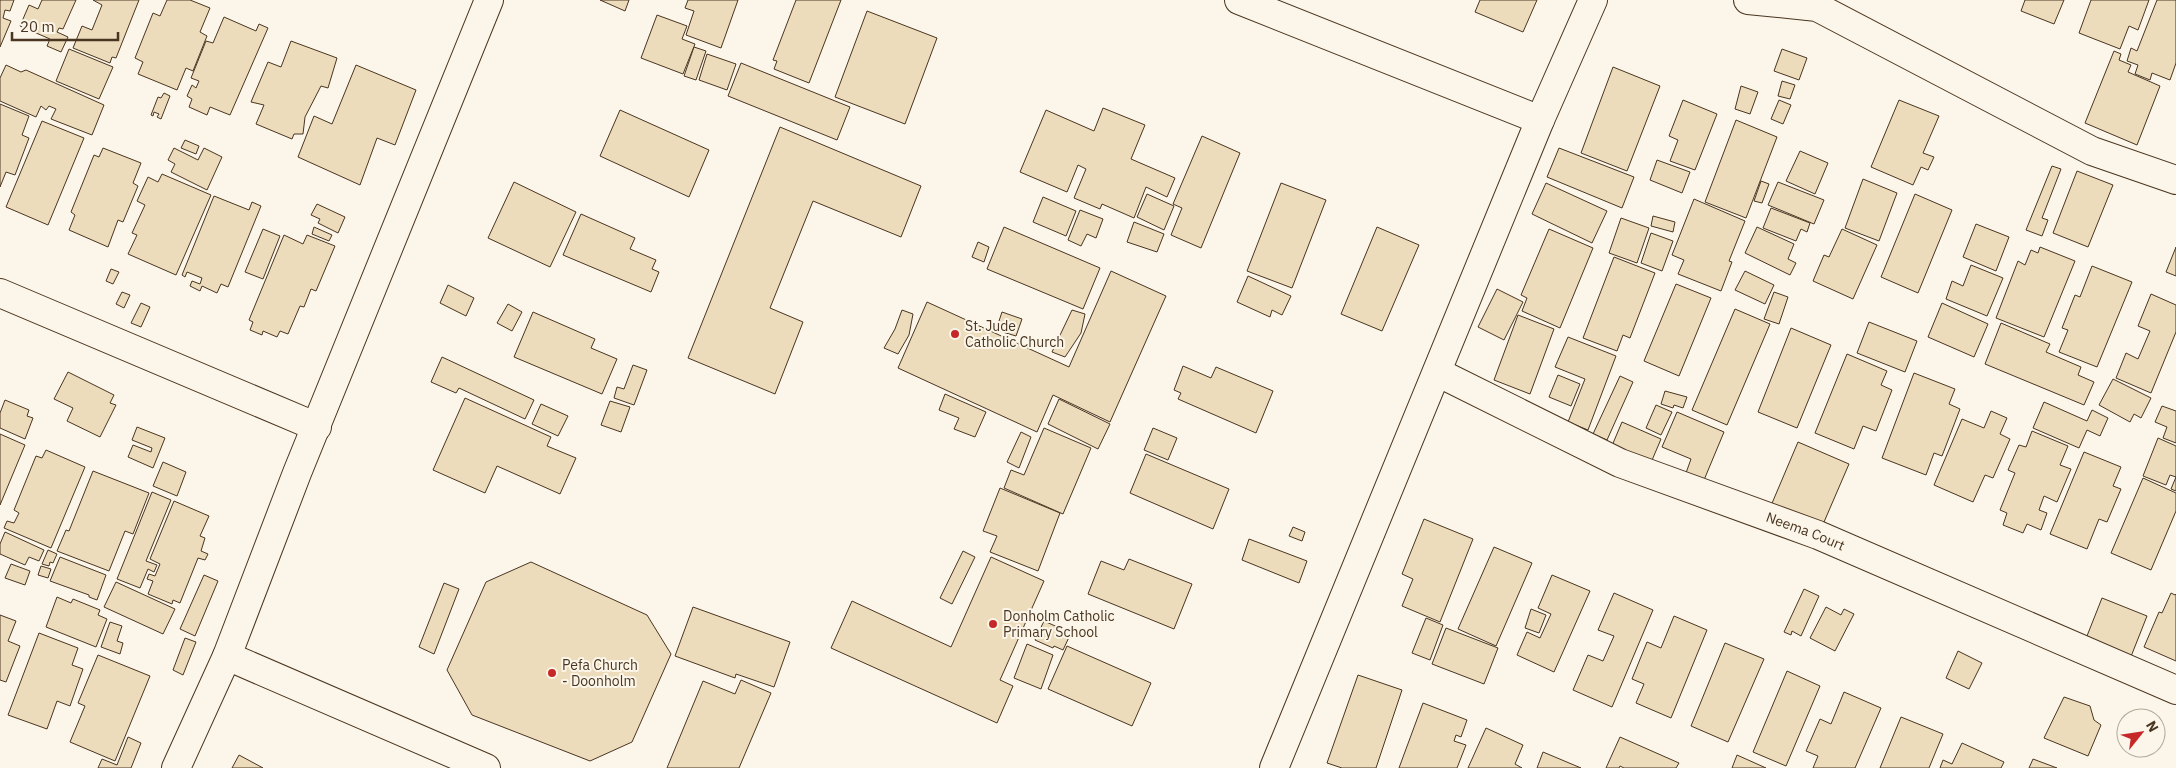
<svg xmlns="http://www.w3.org/2000/svg" width="2176" height="768" viewBox="0 0 2176 768" font-family="'IBM Plex Sans',sans-serif">
	<style>
		.building { fill: #ecdcbc; stroke: #4a3520 }
		.lines { fill: none; stroke-linecap: round; stroke-linejoin: round }
		.street-casing { stroke: #4a3520; stroke-width: 30 }
		.street { stroke: #fbf6e9; stroke-width: 28 }
		.poi-dot { fill: #c62828; stroke: #fbf6e9; stroke-width: 2 }
		.labels { text-anchor: middle; stroke-width: 4; stroke-linejoin: round; paint-order: stroke }
		.poi-label { font-size: 14px; fill: #4a3520; stroke: #fbf6e9; text-anchor: start }
		.street-label { font-size: 14px; fill: #4a3520; stroke: #fbf6e9 }
	</style>
	<rect width="100%" height="100%" fill="#fbf6e9"/>
	<!-- building -->
	<g class="building">
		<path d="M0,0H14L10,11L5,10L3,18L11,21L0,47Z"/>
		<path d="M42,0H76L63,29L59,28L57,32L68,37L61,52L47,46L50,39L20,26L29,5L38,9Z"/>
		<path d="M93,0H139L116,58L112,57L110,63L73,48L82,26L92,30L102,5Z"/>
		<path d="M167,0H190L210,8L200,32L207,36L193,71L186,68L177,90L138,74L143,62L135,58L153,13L160,16Z"/>
		<path d="M600,0H629L625,11Z"/>
		<path d="M688,0H738L721,48L686,35L694,11L685,8Z"/>
		<path d="M796,0H841L809,83L774,69L777,61L773,60Z"/>
		<path d="M1480,0H1537L1523,32L1475,12Z"/>
		<path d="M2025,0H2064L2054,24L2021,11Z"/>
		<path d="M2091,0H2149L2138,30L2129,26L2120,49L2079,33Z"/>
		<path d="M2157,0H2176V63L2170,80L2152,73L2150,80L2135,74L2138,65L2127,61L2131,48L2137,51Z"/>
		<path d="M867,11L937,38L905,124L835,97Z"/>
		<path d="M657,15L687,26L682,39L695,44L683,74L641,58Z"/>
		<path d="M224,17L256,31L259,24L268,28L230,115L210,107L207,115L189,107L192,99L187,96L192,85L196,88L199,81L191,78L206,41L213,43Z"/>
		<path d="M291,41L337,58L328,88L321,86L305,117L303,134H294L292,139L256,124L264,105L251,102L268,62L281,67Z"/>
		<path d="M694,47L706,51L696,80L684,76Z"/>
		<path d="M69,49L113,67L99,99L56,81Z"/>
		<path d="M1782,49L1807,58L1799,80L1774,71Z"/>
		<path d="M2114,51L2121,54L2119,60L2131,65L2128,72L2160,86L2137,145L2085,123Z"/>
		<path d="M707,54L736,64L727,90L699,80Z"/>
		<path d="M741,63L850,107L837,140L728,96Z"/>
		<path d="M6,65L21,72L26,70L104,105L92,135L51,119L56,109L49,106L46,110L41,106L36,117L0,101V78Z"/>
		<path d="M356,65L416,90L395,145L377,138L360,185L298,157L314,116L332,124Z"/>
		<path d="M1613,67L1660,86L1627,171L1581,153Z"/>
		<path d="M1782,81L1795,85L1790,99L1778,96Z"/>
		<path d="M1741,86L1758,92L1750,114L1735,109Z"/>
		<path d="M164,93L170,96L161,119L157,117L159,114L154,112L153,116L151,115L158,97L161,98Z"/>
		<path d="M1683,100L1717,114L1695,170L1670,161L1678,140L1669,136Z"/>
		<path d="M1779,100L1791,105L1783,124L1771,119Z"/>
		<path d="M1899,100L1939,116L1923,153L1934,157L1928,170L1921,167L1913,185L1871,167Z"/>
		<path d="M0,104L29,116L22,135L29,138L15,175L6,172L0,187Z"/>
		<path d="M1103,108L1145,125L1131,159L1175,178L1167,197L1146,187L1134,218L1102,204L1100,209L1074,198L1086,169L1078,165L1067,192L1020,172L1046,110L1094,131Z"/>
		<path d="M620,110L709,150L689,197L600,156Z"/>
		<path d="M1736,120L1777,137L1746,218L1705,202Z"/>
		<path d="M42,121L84,138L48,225L6,207Z"/>
		<path d="M780,127L921,186L901,237L813,201L770,308L803,322L775,394L688,358Z"/>
		<path d="M1202,136L1240,153L1201,248L1171,235L1182,208L1173,204Z"/>
		<path d="M185,140L199,146L196,154L181,148Z"/>
		<path d="M103,148L141,163L133,183L138,186L123,222L118,220L108,247L69,230L75,215L71,212L94,155L99,157Z"/>
		<path d="M174,148L198,160L204,148L222,157L207,190L171,172L175,164L168,160Z"/>
		<path d="M1559,148L1634,177L1622,208L1547,177Z"/>
		<path d="M1800,151L1828,163L1815,194L1786,181Z"/>
		<path d="M1657,160L1690,172L1682,193L1650,180Z"/>
		<path d="M2052,166L2061,169L2042,218L2048,220L2042,236L2026,230Z"/>
		<path d="M2077,171L2113,185L2088,247L2053,233Z"/>
		<path d="M162,174L211,195L176,275L128,254L137,235L132,233L145,205L137,201L148,177L158,182Z"/>
		<path d="M1863,179L1897,193L1879,241L1845,228Z"/>
		<path d="M1761,181L1769,184L1762,203L1754,201Z"/>
		<path d="M514,182L576,212L550,267L488,238Z"/>
		<path d="M1778,182L1824,200L1814,224L1768,205Z"/>
		<path d="M1281,183L1326,200L1292,288L1247,271Z"/>
		<path d="M1546,183L1607,211L1592,243L1532,214Z"/>
		<path d="M1147,194L1174,206L1164,230L1137,217Z"/>
		<path d="M1915,194L1952,210L1918,293L1881,277Z"/>
		<path d="M214,196L249,210L252,202L261,206L228,287L221,284L217,293L202,286L200,291L190,286L192,281L200,284L202,278L187,272L185,277L182,275Z"/>
		<path d="M1043,197L1076,211L1066,236L1033,222Z"/>
		<path d="M1694,199L1745,221L1729,261L1732,262L1721,291L1678,274L1684,260L1672,255Z"/>
		<path d="M317,204L345,217L338,233L318,223L320,219L311,215Z"/>
		<path d="M1771,208L1810,223L1807,232L1801,229L1796,241L1763,228Z"/>
		<path d="M1080,210L1103,219L1096,238L1087,234L1081,246L1068,240Z"/>
		<path d="M581,214L635,238L630,249L656,260L652,269L659,272L651,292L563,255Z"/>
		<path d="M1653,216L1675,222L1673,232L1651,226Z"/>
		<path d="M1621,218L1649,228L1637,263L1609,253Z"/>
		<path d="M1134,222L1164,234L1157,252L1127,242Z"/>
		<path d="M1976,224L2009,237L1996,271L1963,257Z"/>
		<path d="M314,227L332,235L329,241L312,234Z"/>
		<path d="M1004,227L1100,268L1083,309L987,269Z"/>
		<path d="M1377,227L1419,245L1382,331L1341,314Z"/>
		<path d="M1757,227L1794,244L1788,259L1796,263L1790,275L1745,253Z"/>
		<path d="M263,229L280,236L263,279L245,272Z"/>
		<path d="M1549,229L1593,248L1560,328L1522,311L1527,298L1521,295Z"/>
		<path d="M1842,229L1877,245L1853,299L1813,281L1824,255L1829,257Z"/>
		<path d="M1651,233L1673,241L1662,271L1641,263Z"/>
		<path d="M284,235L303,244L307,235L335,246L316,291L311,289L304,307L300,306L288,334L280,331L277,337L263,331L262,335L250,330L253,322L249,320Z"/>
		<path d="M978,242L989,247L984,262L972,257Z"/>
		<path d="M2040,247L2075,261L2044,337L1996,318L2018,261L2025,265L2031,250L2038,253Z"/>
		<path d="M2176,247V276L2166,272Z"/>
		<path d="M1614,257L1655,273L1630,338L1623,335L1617,351L1583,338Z"/>
		<path d="M1971,265L2003,278L1987,316L1946,299L1952,281L1963,286Z"/>
		<path d="M2092,266L2132,282L2097,367L2059,352L2068,330L2062,328L2075,295L2080,297Z"/>
		<path d="M111,269L119,272L113,284L106,281Z"/>
		<path d="M1111,271L1166,296L1110,422L1053,395L1037,432L898,368L927,302L1069,367Z"/>
		<path d="M1745,271L1774,285L1765,304L1735,290Z"/>
		<path d="M1248,276L1291,296L1282,315L1272,310L1270,317L1237,302Z"/>
		<path d="M1676,284L1711,298L1679,376L1644,361Z"/>
		<path d="M448,285L474,298L466,316L440,303Z"/>
		<path d="M1497,289L1523,302L1504,340L1478,327Z"/>
		<path d="M122,292L130,295L124,308L116,304Z"/>
		<path d="M1774,292L1788,297L1779,324L1764,319Z"/>
		<path d="M2151,294L2176,305V332L2151,393L2116,378L2126,353L2138,359L2150,331L2138,326Z"/>
		<path d="M141,303L150,307L141,327L131,323Z"/>
		<path d="M1942,303L1988,324L1974,357L1928,337Z"/>
		<path d="M508,304L522,312L512,331L497,323Z"/>
		<path d="M1735,309L1770,324L1727,425L1692,410Z"/>
		<path d="M902,310L913,314L909,335L898,354L884,348L895,329Z"/>
		<path d="M1072,310L1085,314L1081,333L1065,357L1052,352Z"/>
		<path d="M533,312L595,339L591,348L617,359L602,394L514,357Z"/>
		<path d="M1002,312L1022,319L1016,336L996,330Z"/>
		<path d="M1518,315L1554,329L1530,394L1494,380Z"/>
		<path d="M1869,322L1917,341L1905,372L1857,353Z"/>
		<path d="M2001,323L2050,344L2046,352L2081,367L2078,375L2094,382L2084,405L1985,364Z"/>
		<path d="M1791,328L1831,345L1797,428L1758,412Z"/>
		<path d="M1568,337L1616,356L1588,430L1568,422L1585,379L1555,367Z"/>
		<path d="M1847,354L1887,371L1881,385L1892,390L1876,431L1863,426L1854,449L1815,433Z"/>
		<path d="M442,357L534,400L525,419L459,388L456,393L431,382Z"/>
		<path d="M633,365L647,370L634,405L614,398L617,387L624,389Z"/>
		<path d="M1183,366L1211,378L1216,367L1273,391L1256,433L1178,399L1181,393L1174,390Z"/>
		<path d="M68,372L114,395L110,403L116,405L100,437L67,421L73,408L54,399Z"/>
		<path d="M1914,373L1955,389L1949,404L1960,409L1942,456L1934,453L1926,475L1882,458Z"/>
		<path d="M1558,375L1580,384L1571,406L1549,397Z"/>
		<path d="M1620,376L1633,382L1607,440L1593,434Z"/>
		<path d="M2113,379L2151,398L2141,418L2134,414L2130,422L2099,405Z"/>
		<path d="M1665,391L1687,397L1683,408L1674,405L1673,408L1661,404Z"/>
		<path d="M945,394L986,412L975,437L954,429L959,418L939,410Z"/>
		<path d="M465,398L551,437L547,446L576,458L560,494L497,466L485,493L433,470Z"/>
		<path d="M1059,399L1110,424L1098,449L1048,424Z"/>
		<path d="M5,400L29,410L27,416L33,418L25,439L0,428V413Z"/>
		<path d="M610,401L630,407L621,432L601,425Z"/>
		<path d="M2044,402L2087,421L2092,410L2108,418L2100,436L2087,430L2079,448L2033,428Z"/>
		<path d="M541,404L568,416L558,436L532,424Z"/>
		<path d="M1656,405L1672,412L1661,435L1646,428Z"/>
		<path d="M2162,406L2176,411V443L2163,438L2167,427L2155,422Z"/>
		<path d="M1991,411L2007,418L2000,434L2010,439L1993,478L1985,475L1973,502L1934,485L1962,419L1984,428Z"/>
		<path d="M1677,412L1724,432L1704,480L1686,473L1691,459L1662,447Z"/>
		<path d="M1622,422L1661,439L1650,465L1611,448Z"/>
		<path d="M137,427L165,438L153,468L128,457L133,445L151,452L152,448L132,440Z"/>
		<path d="M1044,428L1091,448L1063,514L1004,488L1011,470L1024,475Z"/>
		<path d="M1153,428L1177,438L1168,460L1144,450Z"/>
		<path d="M2032,431L2068,446L2060,465L2071,469L2057,502L2044,496L2039,510L2047,513L2041,530L2027,524L2023,533L2003,525L2007,513L2000,510L2015,473L2008,470L2019,445L2026,447Z"/>
		<path d="M1021,432L1031,437L1019,468L1007,462Z"/>
		<path d="M0,434L25,445L0,505Z"/>
		<path d="M2158,438L2176,446V491L2171,489L2176,477L2170,475L2166,485L2143,476Z"/>
		<path d="M1798,442L1849,464L1821,529L1770,508Z"/>
		<path d="M46,450L85,467L51,548L4,528L7,521L14,523L19,513L14,510L36,456L42,458Z"/>
		<path d="M2084,452L2121,467L2113,486L2121,489L2107,522L2099,519L2087,549L2050,534Z"/>
		<path d="M1146,454L1229,489L1213,529L1130,493Z"/>
		<path d="M163,462L186,472L177,496L153,486Z"/>
		<path d="M93,471L149,493L133,534L125,531L109,571L57,551L66,530L69,531Z"/>
		<path d="M2143,478L2176,493V511L2151,570L2111,553Z"/>
		<path d="M1000,488L1060,513L1038,571L990,552L997,536L983,531Z"/>
		<path d="M152,492L171,500L146,561L157,565L154,572L148,569L140,588L117,579Z"/>
		<path d="M174,501L209,516L200,536L205,538L201,551L208,554L205,560L198,558L180,603L173,600L172,604L148,594L153,581L147,579L149,574L155,576L160,564L150,559Z"/>
		<path d="M1424,519L1473,539L1440,622L1402,606L1413,579L1402,574Z"/>
		<path d="M1293,527L1305,532L1302,541L1289,536Z"/>
		<path d="M5,532L44,550L39,561L29,557L25,565L0,554V544Z"/>
		<path d="M1249,539L1307,561L1299,583L1242,560Z"/>
		<path d="M1494,547L1532,563L1496,646L1458,629Z"/>
		<path d="M48,550L57,554L53,563L50,562L49,566L42,564Z"/>
		<path d="M963,551L975,557L952,604L940,598Z"/>
		<path d="M60,557L106,575L97,600L89,597V595L50,581Z"/>
		<path d="M991,557L1044,581L1000,680L1013,686L997,723L831,648L852,601L951,647Z"/>
		<path d="M1129,559L1192,584L1174,629L1088,594L1101,561L1124,570Z"/>
		<path d="M531,562L647,615L671,654L632,742L590,761L472,715L447,670L486,582Z"/>
		<path d="M11,564L30,571L25,585L5,578Z"/>
		<path d="M41,566L51,569L48,578L38,575Z"/>
		<path d="M204,575L218,581L195,636L180,629Z"/>
		<path d="M1552,575L1590,591L1554,672L1517,655L1527,632L1540,638L1551,614L1538,608Z"/>
		<path d="M116,582L175,609L163,634L104,607Z"/>
		<path d="M444,583L459,589L434,654L419,647Z"/>
		<path d="M1804,589L1819,596L1801,636L1792,631L1791,635L1784,632Z"/>
		<path d="M1614,593L1653,610L1612,707L1573,690L1588,655L1603,661L1614,636L1598,630Z"/>
		<path d="M2171,593L2175,595L2176,594V661L2144,647L2159,612L2162,613Z"/>
		<path d="M57,597L71,603L73,599L100,610L98,615L107,619L96,647L46,627Z"/>
		<path d="M2102,598L2147,616L2130,659L2085,641Z"/>
		<path d="M693,607L790,642L774,687L736,674L735,678L675,656Z"/>
		<path d="M1826,607L1841,615L1844,609L1854,614L1835,651L1810,638Z"/>
		<path d="M1531,609L1546,615L1539,633L1525,628Z"/>
		<path d="M0,615L16,621L8,641L20,646L6,682L0,680Z"/>
		<path d="M1674,616L1707,630L1671,718L1636,703L1644,684L1632,679L1647,642L1661,648Z"/>
		<path d="M1426,618L1443,625L1430,660L1412,653Z"/>
		<path d="M1044,621L1071,633L1063,650L1054,646L1053,648L1035,640Z"/>
		<path d="M110,622L122,626L117,641L123,643L120,654L101,647Z"/>
		<path d="M1446,628L1498,648L1484,684L1432,664Z"/>
		<path d="M39,633L78,648L72,665L83,669L70,706L57,701L47,729L8,715Z"/>
		<path d="M185,638L196,642L183,675L173,670Z"/>
		<path d="M1725,643L1764,659L1728,742L1691,726Z"/>
		<path d="M1027,644L1053,655L1041,689L1014,678Z"/>
		<path d="M1067,646L1151,683L1132,726L1048,689Z"/>
		<path d="M1958,651L1982,663L1969,689L1946,678Z"/>
		<path d="M98,655L150,676L115,761L70,742L85,706L78,703Z"/>
		<path d="M1787,671L1820,686L1786,766L1753,752Z"/>
		<path d="M1358,675L1402,690L1376,768H1342L1327,763Z"/>
		<path d="M741,680L771,693L739,768H667L703,681L735,694Z"/>
		<path d="M1844,692L1881,708L1855,768H1813L1818,756L1806,751L1820,719L1831,724Z"/>
		<path d="M2064,697L2090,706L2094,720L2101,725L2088,756L2044,738Z"/>
		<path d="M1423,703L1467,720L1461,737L1456,735L1454,741L1466,745L1457,768H1399Z"/>
		<path d="M1901,717L1943,734L1929,768H1880Z"/>
		<path d="M1486,728L1523,745L1515,764L1522,768H1468Z"/>
		<path d="M128,737L141,743L131,768H98L102,759L117,765Z"/>
		<path d="M1620,737L1679,763L1676,768H1624L1620,766L1619,768H1606Z"/>
		<path d="M1962,743L2004,762L2001,768H1940L1943,760L1952,764Z"/>
		<path d="M1543,752L1581,768H1537Z"/>
		<path d="M239,755L263,768H232Z"/>
		<path d="M1737,755L1766,768H1732Z"/>
		<path d="M2033,759L2057,768H2029Z"/>
	</g>
	<g class="lines">
		<defs>
			<g id="street">
				<path d="M1239,0L1540,120"/>
				<path d="M1748,0L1817,7L2092,151L2176,180"/>
				<path d="M0,293L317,427"/>
				<path id="s1" d="M1437,372L1620,463L1818,535L2176,690"/>
				<path d="M227,656L486,768"/>
				<path d="M176,768L227,656L297,473L489,0"/>
				<path d="M1274,768L1540,120L1593,0"/>
			</g>
		</defs>
		<!-- street casing -->
		<use href="#street" class="street-casing"/>
		<!-- street -->
		<use href="#street" class="street"/>
	</g>
	<!-- markers -->
	<g class="poi-dot">
		<circle cx="955" cy="334" r="5"/>
		<circle cx="993" cy="624" r="5"/>
		<circle cx="552" cy="673" r="5"/>
	</g>
	<g class="labels">
		<!-- poi labels -->
		<g class="poi-label">
			<text x="965" y="331">St. Jude<tspan x="965" dy="16">Catholic Church</tspan></text>
			<text x="1003" y="621">Donholm Catholic<tspan x="1003" dy="16">Primary School</tspan></text>
			<text x="562" y="670">Pefa Church<tspan x="562" dy="16">- Doonholm</tspan></text>
		</g>
		<!-- street labels -->
		<g class="street-label">
			<text dy="5" stroke="none"><textPath href="#s1" startOffset="402">Neema Court</textPath></text>
		</g>
	</g>
	<!-- north arrow -->
	<g transform="translate(2141 733) rotate(60)"><circle r="24" fill="#fbf6e9" stroke="#b4a999"/>
	<path d="M0-4L9 19L0 12L-9 19Z" fill="#c62828"/>
	<text y="-8" font-size="14" font-weight="bold" text-anchor="middle" fill="#4a3520">N</text>
	</g>
	<!-- scale -->
	<path d="M12 32v8h106v-8" fill="none" stroke="#4a3520" stroke-width="2.5"/>
	<text x="20" y="32" font-size="15" fill="#4a3520" stroke="#fbf6e9" stroke-width="4" paint-order="stroke">20 m</text>
</svg>
